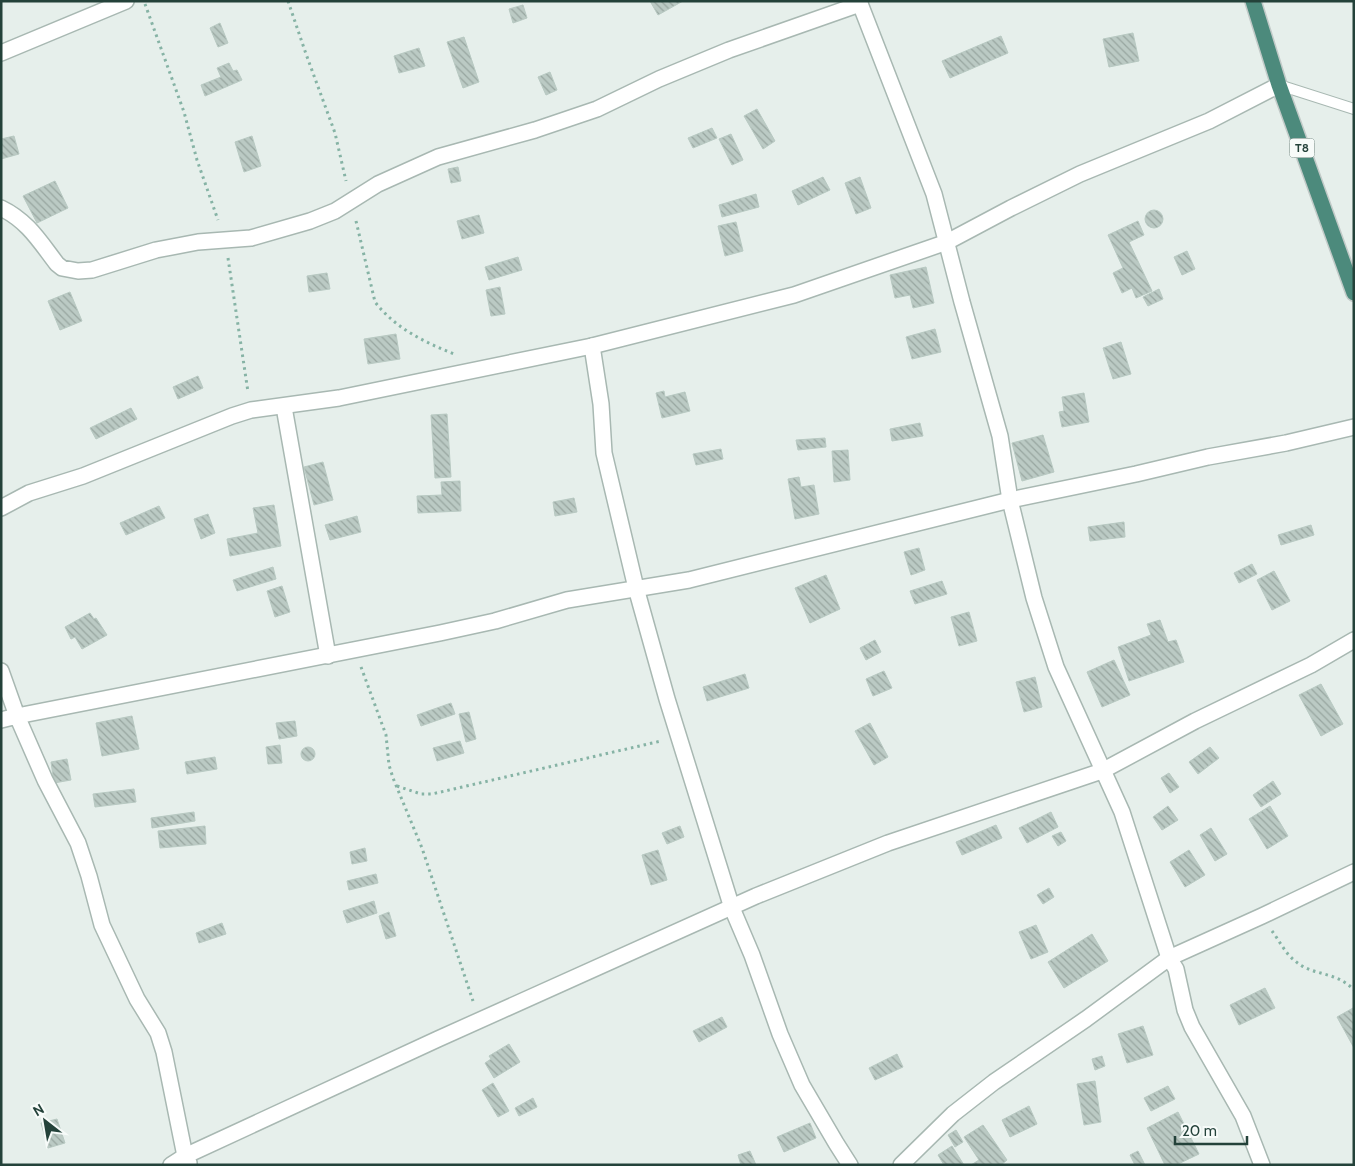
<svg xmlns="http://www.w3.org/2000/svg" width="1355" height="1166" viewBox="0 0 1355 1166" font-family="Cabin,sans-serif">
	<style>
		.building { fill: url(#building-back-hatch); stroke: #b8c9c2 }
		.lines { fill: none; stroke-linecap: round; stroke-linejoin: round }
		.service-casing { stroke: #a8b8b2; stroke-width: 12 }
		.minor-casing { stroke: #a8b8b2; stroke-width: 18 }
		.trunk-casing { stroke: #c2cac8; stroke-width: 18 }
		.path { stroke: #86b3a5; stroke-width: 3; stroke-dasharray: 2.5 4; stroke-linecap: butt }
		.service { stroke: #fff; stroke-width: 10 }
		.minor { stroke: #fff; stroke-width: 15 }
		.trunk { stroke: #4c8a7c; stroke-width: 15 }
		.labels { text-anchor: middle; stroke-width: 4.5; stroke-linejoin: round; paint-order: stroke }
		.shield { fill: #f7fbf9; stroke: #637a73; stroke-width: 1 }
		.shield-label { font-size: 12px; font-weight: bold; fill: #24423a }
	</style>
	<defs>
		<pattern id="building-back-hatch" width="6" height="6" patternUnits="userSpaceOnUse" patternTransform="scale(1.25)"><rect width="6" height="6" fill="#bbcac4"/><path d="M-1 5l2 2M0 0l6 6M5-1l2 2" fill="none" stroke="#98a6a0"/></pattern>
	</defs>
	<rect width="100%" height="100%" fill="#e6efeb"/>
	<!-- building -->
	<g class="building">
		<path d="M650,1H683L658,15Z"/>
		<path d="M523,5L527,18L513,23L509,9Z"/>
		<path d="M220,23L228,43L218,47L210,28Z"/>
		<path d="M1133,33L1139,61L1109,67L1103,39Z"/>
		<path d="M1001,36L1008,53L950,78L942,61Z"/>
		<path d="M464,37L479,82L463,88L447,42Z"/>
		<path d="M419,48L425,66L399,73L394,56Z"/>
		<path d="M229,63L233,71L237,70L242,80L205,96L201,85L221,77L217,68Z"/>
		<path d="M550,72L557,90L546,95L538,77Z"/>
		<path d="M757,109L775,141L763,149L744,116Z"/>
		<path d="M712,128L717,138L693,148L688,138Z"/>
		<path d="M731,134L743,160L732,165L719,139Z"/>
		<path d="M14,136L19,154L1,159V139Z"/>
		<path d="M252,136L261,166L244,172L235,142Z"/>
		<path d="M458,167L461,181L451,183L448,169Z"/>
		<path d="M823,177L830,190L798,205L792,191Z"/>
		<path d="M860,177L871,208L856,214L845,183Z"/>
		<path d="M55,181L68,208L37,223L23,196Z"/>
		<path d="M756,194L759,207L722,217L719,205Z"/>
		<circle cx="1154" cy="219" r="9"/>
		<path d="M479,215L484,233L462,239L457,221Z"/>
		<path d="M1138,221L1144,235L1129,242L1152,291L1136,298L1132,288L1122,293L1113,273L1123,268L1108,235Z"/>
		<path d="M736,222L743,251L725,256L718,226Z"/>
		<path d="M1187,251L1195,269L1182,275L1174,257Z"/>
		<path d="M518,257L522,270L489,280L485,267Z"/>
		<path d="M926,267L934,303L913,308L910,295L895,298L890,275Z"/>
		<path d="M327,273L330,289L309,292L307,276Z"/>
		<path d="M500,287L505,314L491,316L486,290Z"/>
		<path d="M1159,289L1163,299L1148,306L1143,297Z"/>
		<path d="M70,292L82,321L60,330L48,301Z"/>
		<path d="M935,329L941,352L912,359L906,337Z"/>
		<path d="M396,334L400,359L368,364L364,339Z"/>
		<path d="M1121,342L1131,374L1113,379L1103,348Z"/>
		<path d="M198,376L203,388L178,399L173,387Z"/>
		<path d="M664,391L665,397L685,392L690,411L662,418L656,393Z"/>
		<path d="M1084,393L1089,422L1062,427L1059,412L1064,411L1062,397Z"/>
		<path d="M131,408L137,419L96,439L90,428Z"/>
		<path d="M447,414L451,477L435,478L431,415Z"/>
		<path d="M920,423L923,436L892,441L890,429Z"/>
		<path d="M1043,435L1054,472L1022,481L1012,443Z"/>
		<path d="M825,438L826,447L798,450L796,440Z"/>
		<path d="M721,449L723,459L696,465L693,454Z"/>
		<path d="M848,450L850,480L834,482L832,451Z"/>
		<path d="M323,462L333,500L314,505L304,467Z"/>
		<path d="M799,477L801,487L814,485L819,514L795,519L788,479Z"/>
		<path d="M460,481L461,511L418,513L417,496L442,495L441,482Z"/>
		<path d="M574,498L577,512L555,516L553,502Z"/>
		<path d="M274,505L281,546L230,556L227,539L258,533L253,508Z"/>
		<path d="M159,506L165,518L126,535L120,523Z"/>
		<path d="M208,514L215,533L201,539L194,519Z"/>
		<path d="M357,516L361,532L330,540L325,525Z"/>
		<path d="M1124,522L1125,537L1090,541L1088,527Z"/>
		<path d="M1311,525L1314,535L1281,545L1278,535Z"/>
		<path d="M919,548L925,570L911,575L904,552Z"/>
		<path d="M1252,564L1257,574L1239,583L1234,573Z"/>
		<path d="M273,567L276,579L237,591L233,580Z"/>
		<path d="M1274,571L1290,601L1272,610L1257,580Z"/>
		<path d="M826,575L840,609L810,623L795,588Z"/>
		<path d="M942,581L947,594L915,604L910,591Z"/>
		<path d="M282,586L290,612L275,617L267,591Z"/>
		<path d="M969,612L977,641L959,646L951,617Z"/>
		<path d="M90,613L94,619L96,618L107,635L82,649L75,637L71,639L65,627Z"/>
		<path d="M1160,620L1168,642L1176,640L1184,662L1129,681L1118,647L1151,635L1147,624Z"/>
		<path d="M875,640L881,652L866,660L860,648Z"/>
		<path d="M1114,660L1130,695L1102,707L1087,672Z"/>
		<path d="M884,671L892,688L873,696L866,679Z"/>
		<path d="M745,674L749,688L707,701L703,687Z"/>
		<path d="M1035,677L1042,707L1024,712L1016,682Z"/>
		<path d="M1321,684L1343,724L1321,736L1299,695Z"/>
		<path d="M451,703L455,714L421,726L417,715Z"/>
		<path d="M469,712L476,739L466,742L459,714Z"/>
		<path d="M132,716L139,749L102,756L96,723Z"/>
		<path d="M295,721L297,736L279,739L276,723Z"/>
		<path d="M870,723L888,757L874,765L855,731Z"/>
		<path d="M460,741L464,753L437,761L433,748Z"/>
		<path d="M280,745L282,763L268,764L266,747Z"/>
		<circle cx="308" cy="754" r="7"/>
		<path d="M1210,747L1219,758L1198,774L1189,762Z"/>
		<path d="M215,757L217,769L187,774L185,762Z"/>
		<path d="M67,759L71,780L54,783L51,762Z"/>
		<path d="M1169,773L1179,787L1170,793L1161,778Z"/>
		<path d="M1273,781L1281,794L1261,807L1253,795Z"/>
		<path d="M134,789L136,802L95,807L93,794Z"/>
		<path d="M1168,806L1178,820L1162,830L1153,817Z"/>
		<path d="M1270,806L1288,836L1267,849L1249,819Z"/>
		<path d="M194,812L195,821L152,828L151,818Z"/>
		<path d="M1051,812L1058,827L1027,843L1019,828Z"/>
		<path d="M996,825L1002,838L962,855L956,842Z"/>
		<path d="M205,826L206,844L160,848L158,831Z"/>
		<path d="M680,826L684,837L667,844L662,833Z"/>
		<path d="M1211,828L1227,854L1215,861L1200,835Z"/>
		<path d="M1061,832L1066,841L1058,846L1052,836Z"/>
		<path d="M365,848L367,861L352,864L350,852Z"/>
		<path d="M658,850L667,880L651,885L642,855Z"/>
		<path d="M1189,850L1205,875L1185,887L1170,862Z"/>
		<path d="M376,874L378,883L349,890L347,881Z"/>
		<path d="M1049,888L1054,897L1043,904L1037,895Z"/>
		<path d="M374,901L377,913L347,923L343,911Z"/>
		<path d="M389,912L396,936L386,939L379,916Z"/>
		<path d="M222,923L226,934L199,943L196,933Z"/>
		<path d="M1036,925L1048,952L1031,959L1019,932Z"/>
		<path d="M1092,934L1108,961L1064,988L1048,962Z"/>
		<path d="M1265,988L1275,1008L1239,1025L1230,1005Z"/>
		<path d="M1353,1008L1354,1009V1048L1337,1017Z"/>
		<path d="M722,1017L727,1027L699,1042L693,1031Z"/>
		<path d="M1143,1026L1153,1055L1127,1063L1118,1034Z"/>
		<path d="M509,1044L520,1062L494,1078L485,1063L491,1059L489,1056Z"/>
		<path d="M897,1054L903,1067L875,1080L869,1068Z"/>
		<path d="M1102,1056L1105,1066L1095,1070L1092,1059Z"/>
		<path d="M1095,1081L1101,1122L1084,1125L1077,1084Z"/>
		<path d="M493,1083L509,1111L498,1117L482,1090Z"/>
		<path d="M1168,1086L1175,1099L1151,1111L1144,1098Z"/>
		<path d="M533,1098L537,1107L519,1116L515,1108Z"/>
		<path d="M1029,1106L1037,1124L1010,1137L1002,1120Z"/>
		<path d="M1178,1112L1199,1154L1176,1165H1165L1147,1128Z"/>
		<path d="M57,1119L65,1143L48,1148L41,1123Z"/>
		<path d="M810,1123L816,1138L784,1152L777,1137Z"/>
		<path d="M983,1125L1007,1160L1001,1165H971L979,1160L964,1137Z"/>
		<path d="M956,1130L963,1142L955,1147L948,1135Z"/>
		<path d="M952,1146L964,1165H944L938,1155Z"/>
		<path d="M750,1151L756,1165H741L738,1155Z"/>
		<path d="M1138,1151L1145,1165H1135L1130,1155Z"/>
	</g>
	<g class="lines">
		<defs>
			<path id="service" d="M1279,85L1354,109"/>
			<g id="minor">
				<path d="M859,1L934,194L962,302L1000,436L1010,500L1034,598L1056,667L1122,812L1169,958L1176,969L1185,1010L1192,1027L1243,1116L1262,1165"/>
				<path d="M1,53L126,1"/>
				<path d="M1,208C28,221 40,242 57,264L62,268L78,271L92,270L156,250L198,242L251,238L310,221L335,211L378,184L438,157L535,130L597,109L659,79L729,50L860,4"/>
				<path d="M592,346L601,404L604,453L636,588L667,699L732,908L752,955L780,1034L802,1085L836,1143L850,1165"/>
				<path d="M284,407L328,656"/>
				<path d="M1,508L29,493L83,476L232,416L251,410L339,398L592,346L794,295L947,242L1011,208L1080,174L1209,121L1279,85"/>
				<path d="M1,671L17,716L440,633L495,621L567,600L689,580L1010,500L1136,474L1208,457L1286,443L1354,427"/>
				<path d="M1,720L17,716L45,780L78,843L89,876L102,925L137,999L158,1033L164,1052L185,1156L189,1163"/>
				<path d="M171,1165L185,1156L438,1039L756,896L888,843L1102,771L1195,721L1311,665L1354,640"/>
				<path d="M901,1165L953,1114L994,1082L1086,1019L1169,958L1262,916L1354,872"/>
			</g>
			<path id="trunk" d="M1253,1L1279,85L1354,293"/>
		</defs>
		<!-- service casing -->
		<use href="#service" class="service-casing"/>
		<!-- minor casing -->
		<use href="#minor" class="minor-casing"/>
		<!-- trunk casing -->
		<use href="#trunk" class="trunk-casing"/>
		<!-- path -->
		<g class="path">
			<path d="M288,1L306,54L335,133L346,181"/>
			<path d="M145,4L184,112L197,160L218,220"/>
			<path d="M356,221L375,302C395,328 424,342 454,354"/>
			<path d="M228,258L248,392"/>
			<path d="M361,667L386,735L389,765L393,778L422,848L473,1001"/>
			<path d="M397,786L421,794H432L661,741"/>
			<path d="M1272,931C1279,940 1285,953 1294,960C1312,977 1335,970 1354,990"/>
		</g>
		<!-- service -->
		<use href="#service" class="service"/>
		<!-- minor -->
		<use href="#minor" class="minor"/>
		<!-- trunk -->
		<use href="#trunk" class="trunk"/>
	</g>
	<g class="labels">
		<!-- shield labels -->
		<rect class="shield" x="1289.5" y="138.5" width="25" height="19" rx="4"/>
		<g class="shield-label">
			<text x="1302" y="152">T8</text>
		</g>
	</g>
	<!-- border -->
	<rect width="1355" height="1166" fill="none" stroke="#24423a" stroke-width="5"/>
	<!-- north arrow -->
	<g transform="translate(45 1121) rotate(329)" stroke="#f7fbf9" stroke-width="4" paint-order="stroke">
	<path d="M0-4L9 19L0 12L-9 19Z" fill="#24423a"/>
	<text y="-8" font-size="14" font-weight="bold" text-anchor="middle" fill="#24423a">N</text>
	</g>
	<!-- scale -->
	<path d="M1175 1136v8h72v-8" fill="none" stroke="#24423a" stroke-width="2.5"/>
	<text x="1182" y="1136" font-size="15" fill="#24423a" stroke="#f7fbf9" stroke-width="4" paint-order="stroke">20 m</text>
</svg>
